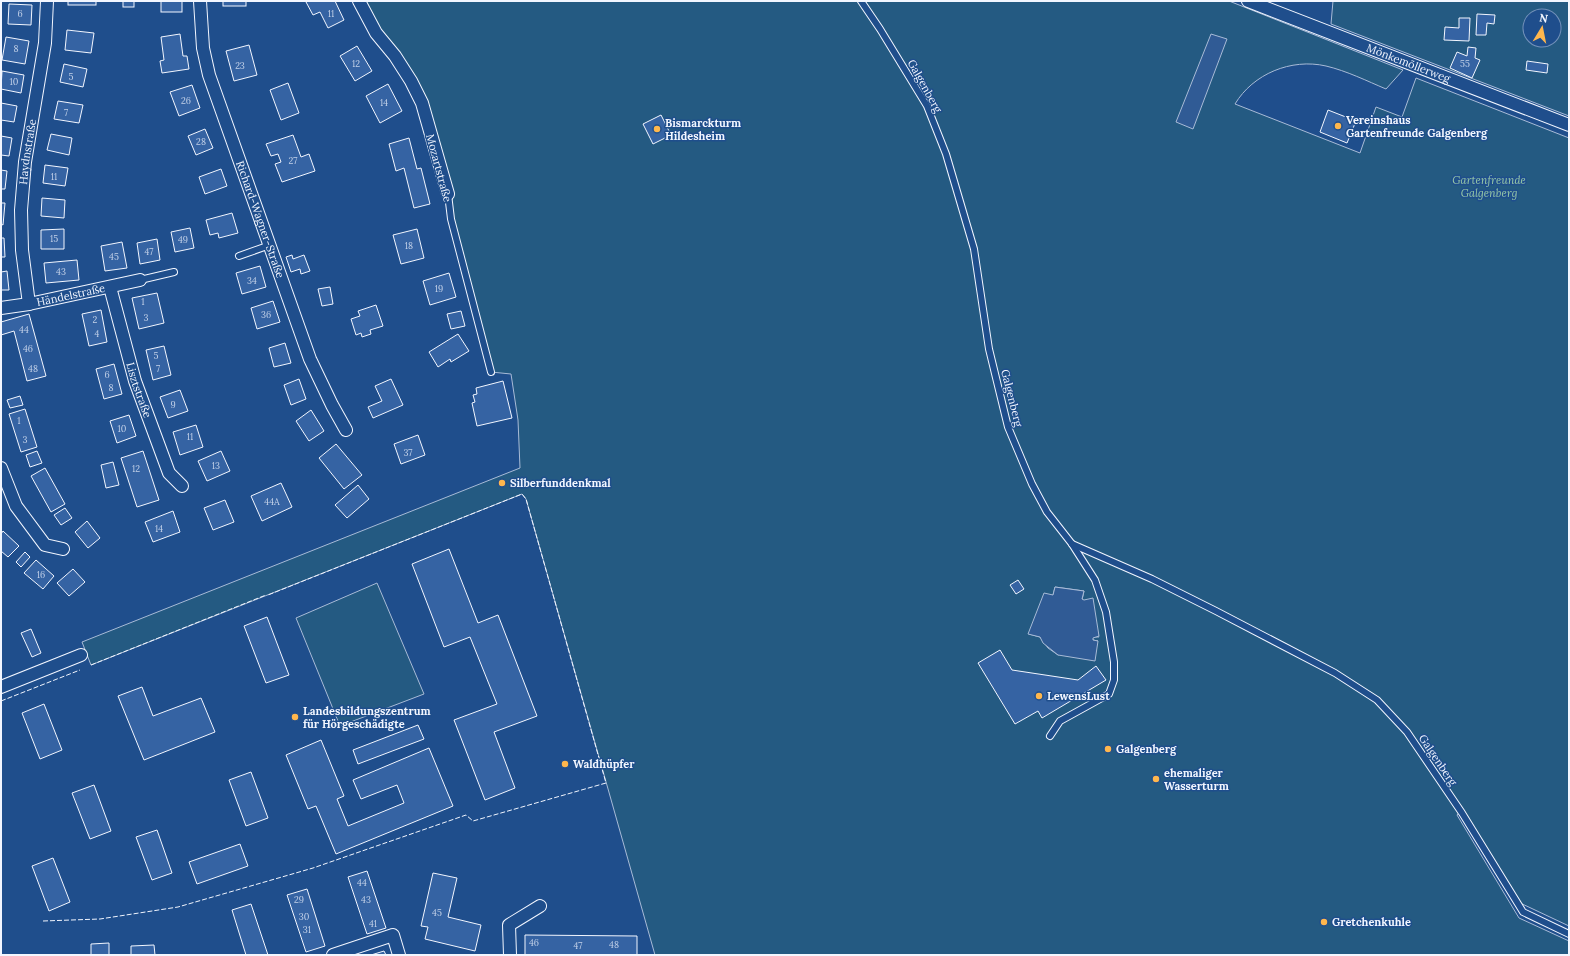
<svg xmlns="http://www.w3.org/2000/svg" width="1570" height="956" viewBox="0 0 1570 956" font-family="Lora,serif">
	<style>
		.green { fill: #245a82; stroke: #a8bbd7; fill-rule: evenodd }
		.parking { fill: #305b95; stroke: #a8bbd7 }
		.building { fill: #3563a3; stroke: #f2f6ff }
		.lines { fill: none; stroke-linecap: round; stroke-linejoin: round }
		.lane-casing { stroke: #f2f6ff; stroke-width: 8 }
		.street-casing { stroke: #f2f6ff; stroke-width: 14 }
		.lane { stroke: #1f4e8c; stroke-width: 6 }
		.street { stroke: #1f4e8c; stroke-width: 12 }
		.fence { stroke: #f2f6ff; stroke-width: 1; stroke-dasharray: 5 2; stroke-linecap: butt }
		.poi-dot { fill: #ffb74d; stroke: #1f4e8c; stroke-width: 1.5 }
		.labels { text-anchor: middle; stroke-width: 3; stroke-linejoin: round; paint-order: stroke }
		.number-label { font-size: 9px; fill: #c3d1e8 }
		.street-label { font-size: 11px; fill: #f2f6ff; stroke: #1f4e8c }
		.poi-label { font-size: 11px; font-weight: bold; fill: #f2f6ff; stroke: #1f4e8c; text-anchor: start }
		.park-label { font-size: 11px; font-style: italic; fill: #97c8a6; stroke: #1f4e8c }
	</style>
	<rect width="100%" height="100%" fill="#1f4e8c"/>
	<!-- green -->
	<g class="green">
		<path d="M359,1H1229L1403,70L1386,89C1367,81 1347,71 1326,66C1291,58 1253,74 1235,104L1360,153L1376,107L1402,117L1416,78L1569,138V926L1518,902L1462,809L1457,815L1519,918L1569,941V955H655L526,499L522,494L91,665L82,642L520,468L518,420L511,374L491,372L422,103ZM1055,587L1084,591L1082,600L1099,637H1092L1093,640L1098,641L1058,655L1048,648L1040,637L1029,634L1053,595Z"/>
		<path d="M1333,1H1569V116L1331,24ZM1530,16H1554V40H1530Z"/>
		<path d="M377,583L424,694L340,726L296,618Z"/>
	</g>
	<!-- parking -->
	<g class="parking">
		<path d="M1211,34L1227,39L1193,129L1176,122Z"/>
		<path d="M1055,587L1084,591L1082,599L1084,600L1093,598L1099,636L1093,638V640L1098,641L1095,661L1058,655L1043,643L1040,637L1028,634L1044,593L1053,595Z"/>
	</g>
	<!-- building -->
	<g class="building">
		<rect x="68" y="1" width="28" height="4"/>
		<rect x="123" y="1" width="11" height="6"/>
		<rect x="161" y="1" width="21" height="11"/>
		<rect x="223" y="1" width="23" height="5"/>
		<path d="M309,1H335L344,20L328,28L320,12L313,15L306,2Z"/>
		<path d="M9,4L32,5L31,25L8,24Z"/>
		<path d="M1477,14L1495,15L1494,24L1487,23L1486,35H1476Z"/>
		<path d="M1459,18H1470L1469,41L1444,40L1445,27L1459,28Z"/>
		<path d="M67,30L94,33L91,53L65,50Z"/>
		<path d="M180,34L183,56H187L189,69L162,73L160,61L164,60L161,37Z"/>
		<path d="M6,37L29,41L25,64L2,60Z"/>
		<path d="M249,45L257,75L234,81L226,51Z"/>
		<path d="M357,46L372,71L355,81L340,56Z"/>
		<path d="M1468,47L1476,48L1475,58L1480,60L1472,78L1450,68L1457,52L1467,56Z"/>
		<path d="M1527,61L1548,64L1547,73L1526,70Z"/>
		<path d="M64,64L87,69L83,87L60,82Z"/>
		<path d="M2,71L24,75L21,93L1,89Z"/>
		<path d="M288,83L299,113L281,120L270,90Z"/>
		<path d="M388,84L402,111L380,123L366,96Z"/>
		<path d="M192,85L200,108L179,116L170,92Z"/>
		<path d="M58,101L83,105L79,123L54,119Z"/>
		<path d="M1,103L17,106L14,122L1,120Z"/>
		<path d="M1328,110L1356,121L1347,143L1320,132Z"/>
		<path d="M661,115L671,135L653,144L643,124Z"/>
		<path d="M205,129L213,148L196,155L188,136Z"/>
		<path d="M51,134L72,138L69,155L47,150Z"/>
		<path d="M293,135L301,157L309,154L315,171L282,182L275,164L281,162L278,154L271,156L266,144Z"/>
		<path d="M1,136L12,138L9,156L1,155Z"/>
		<path d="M409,138L417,169L421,168L430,204L414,208L404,168L396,171L389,144Z"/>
		<path d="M45,165L68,168L65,186L43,183Z"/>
		<path d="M221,169L227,186L205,194L199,177Z"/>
		<path d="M1,170L7,171L5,189H1Z"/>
		<path d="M42,198L65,200L64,218L41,216Z"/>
		<path d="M1,203H5L3,225L1,224Z"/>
		<path d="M232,213L238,233L219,238L218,233L210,235L206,220Z"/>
		<path d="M190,228L194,248L175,252L171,232Z"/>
		<path d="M64,229V249H41V230Z"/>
		<path d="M417,229L424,258L401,264L393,235Z"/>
		<path d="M1,238H4L5,257H1Z"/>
		<path d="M157,239L160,260L140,264L137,243Z"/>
		<path d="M122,242L127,268L105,271L101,246Z"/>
		<path d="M292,255L293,259L304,255L310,271L301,274L300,269L291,272L286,257Z"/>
		<path d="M77,260L79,280L46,283L44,263Z"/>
		<path d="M260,266L266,287L242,294L236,273Z"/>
		<path d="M7,271L9,290H1V272Z"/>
		<path d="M449,273L456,297L430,305L423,281Z"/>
		<path d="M330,287L333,304L322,306L318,289Z"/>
		<path d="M157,293L164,323L139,329L132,298Z"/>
		<path d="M273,301L280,322L257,329L251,308Z"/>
		<path d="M376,305L383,326L370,330L371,334L362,337L361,333L356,335L351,319L360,316L358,311Z"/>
		<path d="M101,310L107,342L89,346L82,314Z"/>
		<path d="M461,311L465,326L451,329L447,314Z"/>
		<path d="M29,314L46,376L27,381L14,331L1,335V322Z"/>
		<path d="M458,334L469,351L451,362L450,359L438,367L429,352Z"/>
		<path d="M285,343L291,363L274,367L269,348Z"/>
		<path d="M164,346L171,375L153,380L146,350Z"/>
		<path d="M114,364L122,394L104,399L96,369Z"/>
		<path d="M299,379L306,399L291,405L284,385Z"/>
		<path d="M391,379L403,405L373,418L368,407L382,401L375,386Z"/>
		<path d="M503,381L512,418L477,426L472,403L475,402L473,395L477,394L476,388Z"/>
		<path d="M180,390L188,411L168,418L160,397Z"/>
		<path d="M20,396L23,405L10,408L7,400Z"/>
		<path d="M25,409L37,447L21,452L9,414Z"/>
		<path d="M311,410L324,431L309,441L296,421Z"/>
		<path d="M129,415L136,436L117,443L110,421Z"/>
		<path d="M196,425L203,447L180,455L173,432Z"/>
		<path d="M418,435L425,455L401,464L394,444Z"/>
		<path d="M336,444L362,475L344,489L319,458Z"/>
		<path d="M37,451L42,463L30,467L26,455Z"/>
		<path d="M143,451L159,500L137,507L121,458Z"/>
		<path d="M221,451L230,471L207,481L198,461Z"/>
		<path d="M113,462L119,485L106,488L101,465Z"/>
		<path d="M45,468L65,504L51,512L31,476Z"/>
		<path d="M281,483L292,507L262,521L251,496Z"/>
		<path d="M358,485L369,499L347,518L335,505Z"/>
		<path d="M225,500L234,522L213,530L204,508Z"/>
		<path d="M65,508L72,518L61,525L54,515Z"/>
		<path d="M173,511L180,532L153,542L145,522Z"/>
		<path d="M87,521L100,538L88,548L75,532Z"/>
		<path d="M3,531L19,546L8,557L1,551V534Z"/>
		<path d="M449,549L478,623L498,615L537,716L494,732L515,788L485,800L454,720L497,704L470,637L444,647L412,564Z"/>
		<path d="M25,552L30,557L21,567L16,562Z"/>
		<path d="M36,560L54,576L43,589L24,573Z"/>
		<path d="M73,569L85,582L69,596L57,583Z"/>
		<path d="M1018,580L1024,589L1016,594L1010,585Z"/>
		<path d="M267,617L289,675L266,683L244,626Z"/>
		<path d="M31,629L41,653L32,657L21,633Z"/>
		<path d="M1000,650L1012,670L1078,680L1096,666L1106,680L1042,718L1038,711L1015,724L978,663Z"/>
		<path d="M142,687L153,716L201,698L215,732L144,760L118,696Z"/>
		<path d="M44,704L62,750L40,759L22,713Z"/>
		<path d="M418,725L424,739L358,764L353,750Z"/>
		<path d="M321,740L344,796L337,799L348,826L404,803L397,785L361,799L353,780L429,748L453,806L336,854L316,806L308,809L286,755Z"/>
		<path d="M251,772L268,818L246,826L229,780Z"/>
		<path d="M94,785L111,831L90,839L72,793Z"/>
		<path d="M157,830L172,873L152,880L136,837Z"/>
		<path d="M240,844L248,866L197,884L189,862Z"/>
		<path d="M53,858L70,902L49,911L32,866Z"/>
		<path d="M367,871L386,928L367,934L348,877Z"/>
		<path d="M433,873L457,878L448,917L481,925L475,951L425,939L428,927L421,926Z"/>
		<path d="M307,889L325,946L306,952L287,895Z"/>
		<path d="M251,904L268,955H246L232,910Z"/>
		<path d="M525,935L637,936V955H525Z"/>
		<path d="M109,943V955H91V944Z"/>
		<path d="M154,945L155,955H131V946Z"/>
		<path d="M384,951L386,955H371Z"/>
	</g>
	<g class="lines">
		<defs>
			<g id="lane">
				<path d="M861,1L880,29L927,106L946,154L974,249L989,349L1008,427L1032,484L1047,512L1072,544L1095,580L1106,612L1114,662V680L1109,694L1060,721L1050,736"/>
				<path d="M448,194L451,219L491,372"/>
				<path d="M239,256L270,245"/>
				<path d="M140,280L174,272"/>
				<path d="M1072,544L1152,579L1216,611L1335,673L1377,700L1407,732L1462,813L1523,912L1569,934"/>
			</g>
			<g id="street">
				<path id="s1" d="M200,1L203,48L209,75L310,359L332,405L346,430"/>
				<path d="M359,1L376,33L395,56L411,81L422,103L448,194"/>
				<path id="s2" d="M1248,1L1569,125"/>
				<path id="s3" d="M110,287L135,381L169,473L182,486"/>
				<path id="s4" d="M29,304L22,250L21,210L25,162L45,43L47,1"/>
				<path id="s5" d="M1,308L29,304L140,280"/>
				<path d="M1,468L16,506L45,545L63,549"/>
				<path d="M1,687L81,655"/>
				<path d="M333,955L393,935L399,955"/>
				<path d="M510,955L509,925L540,906"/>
			</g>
		</defs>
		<!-- lane casing -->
		<use href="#lane" class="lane-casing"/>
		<!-- street casing -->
		<use href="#street" class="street-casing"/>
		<!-- lane -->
		<use href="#lane" class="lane"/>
		<!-- street -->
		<use href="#street" class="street"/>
		<!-- fence -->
		<g class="fence">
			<path d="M91,665L266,595"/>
			<path d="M1,701L80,670"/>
			<path d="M43,921L100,919L178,907L313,868L466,815L473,821L606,783L526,499L522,494L268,595"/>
		</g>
	</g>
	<!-- markers -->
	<g class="poi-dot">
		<circle cx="1338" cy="126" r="4"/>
		<circle cx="657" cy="129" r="4"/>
		<circle cx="502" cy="483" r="4"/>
		<circle cx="1039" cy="696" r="4"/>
		<circle cx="295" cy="717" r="4"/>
		<circle cx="1108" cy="749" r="4"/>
		<circle cx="565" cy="764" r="4"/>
		<circle cx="1156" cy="779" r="4"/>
		<circle cx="1324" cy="922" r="4"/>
	</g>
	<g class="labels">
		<!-- number labels -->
		<g class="number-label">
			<text x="20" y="17">6</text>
			<text x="331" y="17">11</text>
			<text x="16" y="52">8</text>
			<text x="356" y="67">12</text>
			<text x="1465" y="67">55</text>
			<text x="240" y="69">23</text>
			<text x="71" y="80">5</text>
			<text x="14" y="85">10</text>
			<text x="186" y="104">26</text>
			<text x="384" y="106">14</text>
			<text x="66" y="116">7</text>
			<text x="201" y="145">28</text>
			<text x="293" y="164">27</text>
			<text x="54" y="180">11</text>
			<text x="54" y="242">15</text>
			<text x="183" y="243">49</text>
			<text x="409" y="249">18</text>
			<text x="149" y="255">47</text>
			<text x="114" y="260">45</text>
			<text x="61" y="275">43</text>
			<text x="252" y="284">34</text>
			<text x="439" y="292">19</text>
			<text x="143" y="305">1</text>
			<text x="266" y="318">36</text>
			<text x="146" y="321">3</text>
			<text x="95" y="323">2</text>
			<text x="24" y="333">44</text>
			<text x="97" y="337">4</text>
			<text x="28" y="352">46</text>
			<text x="156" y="359">5</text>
			<text x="33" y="372">48</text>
			<text x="158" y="372">7</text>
			<text x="107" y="378">6</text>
			<text x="111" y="391">8</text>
			<text x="173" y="408">9</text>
			<text x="19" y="424">1</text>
			<text x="122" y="432">10</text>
			<text x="190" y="440">11</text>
			<text x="25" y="443">3</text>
			<text x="408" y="456">37</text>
			<text x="216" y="469">13</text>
			<text x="136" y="472">12</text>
			<text x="272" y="505">44A</text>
			<text x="159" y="532">14</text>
			<text x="41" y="578">16</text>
			<text x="362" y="886">44</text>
			<text x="299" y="903">29</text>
			<text x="366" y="903">43</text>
			<text x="437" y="916">45</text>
			<text x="304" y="920">30</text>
			<text x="373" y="927">41</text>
			<text x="307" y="933">31</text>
			<text x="534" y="946">46</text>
			<text x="614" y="948">48</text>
			<text x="578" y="949">47</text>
		</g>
		<!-- street labels -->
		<g class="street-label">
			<text dy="4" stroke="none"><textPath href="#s2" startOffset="172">Mönkemöllerweg</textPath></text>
			<text transform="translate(925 86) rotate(61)" y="4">Galgenberg</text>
			<text dy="4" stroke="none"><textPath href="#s4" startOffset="153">Haydnstraße</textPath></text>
			<text transform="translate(439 168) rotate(75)" y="4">Mozartstraße</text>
			<text dy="4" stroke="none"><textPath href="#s1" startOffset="228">Richard-Wagner-Straße</textPath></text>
			<text dy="4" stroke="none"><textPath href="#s5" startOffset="71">Händelstraße</textPath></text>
			<text dy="4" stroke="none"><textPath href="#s3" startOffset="107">Lisztstraße</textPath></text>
			<text transform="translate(1012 398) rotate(76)" y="4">Galgenberg</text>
			<text transform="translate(1438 760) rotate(56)" y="4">Galgenberg</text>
		</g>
		<!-- poi labels -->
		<g class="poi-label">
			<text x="1346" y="124">Vereinshaus<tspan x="1346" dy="13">Gartenfreunde Galgenberg</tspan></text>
			<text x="665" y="127">Bismarckturm<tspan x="665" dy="13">Hildesheim</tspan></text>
			<text x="510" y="487">Silberfunddenkmal</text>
			<text x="1047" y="700">LewensLust</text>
			<text x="303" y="715">Landesbildungszentrum<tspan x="303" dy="13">für Hörgeschädigte</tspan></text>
			<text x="1116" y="753">Galgenberg</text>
			<text x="573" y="768">Waldhüpfer</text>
			<text x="1164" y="777">ehemaliger<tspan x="1164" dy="13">Wasserturm</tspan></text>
			<text x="1332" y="926">Gretchenkuhle</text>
		</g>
		<!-- park labels -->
		<g class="park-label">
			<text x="1489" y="184">Gartenfreunde<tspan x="1489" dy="13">Galgenberg</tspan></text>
		</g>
	</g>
	<!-- border -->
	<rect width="1570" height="956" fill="none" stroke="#f2f6ff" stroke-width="4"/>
	<!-- north arrow -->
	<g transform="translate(1542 28) rotate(10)"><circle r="19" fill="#1f4e8c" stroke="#7391ba"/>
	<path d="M0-3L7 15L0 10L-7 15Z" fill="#ffb74d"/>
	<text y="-6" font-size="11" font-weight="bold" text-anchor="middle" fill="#f2f6ff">N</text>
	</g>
</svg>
